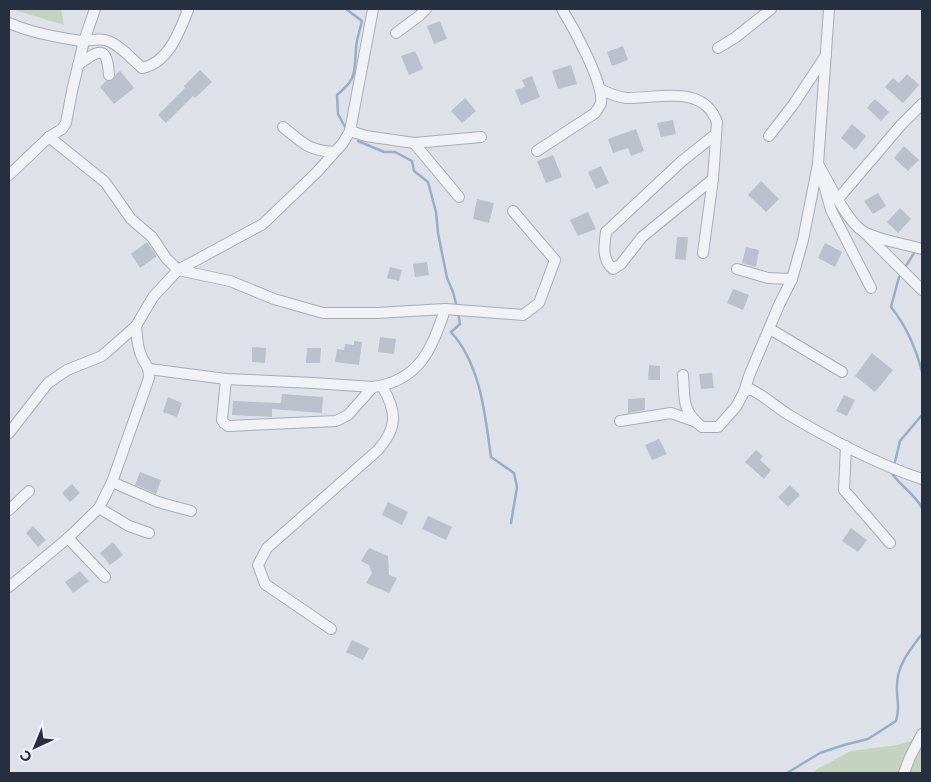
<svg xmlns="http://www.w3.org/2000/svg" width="931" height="782" viewBox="0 0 931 782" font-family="Montserrat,sans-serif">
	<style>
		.green { fill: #c3d3be }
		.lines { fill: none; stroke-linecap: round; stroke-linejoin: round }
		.stream { stroke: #96aecb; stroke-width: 2.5 }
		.building { fill: #bac0cc }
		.minor-casing { stroke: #a7acb6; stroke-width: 12 }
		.minor { stroke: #f1f2f6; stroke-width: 10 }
	</style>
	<rect width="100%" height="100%" fill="#dee2e8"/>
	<!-- green -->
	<g class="green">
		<path d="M11,9H61L64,25Z"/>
		<path d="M922,737V773H814L817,769L851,751L898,745Z"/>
	</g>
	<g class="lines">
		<!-- stream -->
		<g class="stream">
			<path d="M345,127L338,114L337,95C357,78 354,74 356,49C356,40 360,30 362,21L346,9"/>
			<path d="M358,141L384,152H395L412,161L414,171L428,182L436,212L438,233L447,278L453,292L457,307"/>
			<path d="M906,266L914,253"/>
			<path d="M899,277L891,307C907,327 916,348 922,372"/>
			<path d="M458,312L460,324L451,332C481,365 485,415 491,457L514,473L517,487L511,523"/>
			<path d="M895,462L900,441L922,415"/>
			<path d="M891,472C900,486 915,494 922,508"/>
			<path d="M787,773L820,753L844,745L868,739L896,721C901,705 896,701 897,686C897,665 910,650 922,634"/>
		</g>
	</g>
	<!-- building -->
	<g class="building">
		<path d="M440,21L447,39L434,44L427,26Z"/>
		<path d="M623,46L628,60L612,66L607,52Z"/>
		<path d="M415,51L423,69L409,75L401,56Z"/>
		<path d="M571,65L577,84L558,89L552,71Z"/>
		<path d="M200,70L212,82L195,98L193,96L166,123L158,115L185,88L184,86Z"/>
		<path d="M120,71L134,88L114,104L100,87L106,81L113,80L116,74Z"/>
		<path d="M907,74L919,85L903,103L885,87L893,78L899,83Z"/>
		<path d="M532,76L540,97L521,105L515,90L525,87L522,80Z"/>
		<path d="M465,98L476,111L462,123L451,111Z"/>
		<path d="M875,99L889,112L881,121L867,108Z"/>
		<path d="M673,120L676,134L661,137L657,123Z"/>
		<path d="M852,124L866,136L855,150L841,138Z"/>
		<path d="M636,129L644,151L631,156L628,148L613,153L608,139Z"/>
		<path d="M904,146L919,160L908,171L894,158Z"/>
		<path d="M553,155L562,177L546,183L537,161Z"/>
		<path d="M601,166L609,183L596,189L588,172Z"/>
		<path d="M761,181L779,199L766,212L748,195Z"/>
		<path d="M878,193L886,206L873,214L864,201Z"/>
		<path d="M477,199L494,203L489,223L473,219Z"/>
		<path d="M900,208L911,219L898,233L887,222Z"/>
		<path d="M588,212L596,229L578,236L570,220Z"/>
		<path d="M677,237H688L686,260L675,259Z"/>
		<path d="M147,242L157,256L140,268L131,254Z"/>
		<path d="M825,243L842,252L835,267L818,258Z"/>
		<path d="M746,247L759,250L756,267L742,263Z"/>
		<path d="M427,262L429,275L415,277L413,264Z"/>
		<path d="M390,267L402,270L399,281L387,278Z"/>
		<path d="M733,289L749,295L743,310L727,303Z"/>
		<path d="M380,337L396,339L394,354L378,352Z"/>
		<path d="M354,341L362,342L359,365L335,362L337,349L344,350L345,344L354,345Z"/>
		<path d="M252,347L266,348L265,363L252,362Z"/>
		<path d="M307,348H321L320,363H306Z"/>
		<path d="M872,353L893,370L875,392L855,376Z"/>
		<path d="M649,365L660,366V380H648Z"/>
		<path d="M712,373L714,388L701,389L699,374Z"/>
		<path d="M282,394L323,397L322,413L272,409V417L232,415L233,401L281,403Z"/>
		<path d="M844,395L855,400L847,416L836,411Z"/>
		<path d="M168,397L182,403L177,417L163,412Z"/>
		<path d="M645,398V410L628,413V399Z"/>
		<path d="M659,439L667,454L652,460L645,445Z"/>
		<path d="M756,450L763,456L760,460L771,470L764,479L745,462Z"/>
		<path d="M140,472L161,480L156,494L135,485Z"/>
		<path d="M72,484L80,493L70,502L62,493Z"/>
		<path d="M790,485L800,495L788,507L778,497Z"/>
		<path d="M388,502L408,512L402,525L382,515Z"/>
		<path d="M428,516L452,527L446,540L422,529Z"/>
		<path d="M33,526L46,540L38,547L26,533Z"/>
		<path d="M851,528L867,540L858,552L842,541Z"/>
		<path d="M113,542L123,555L110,565L100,553Z"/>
		<path d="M369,548L388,556L389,575L397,578L389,593L366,583L372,573L369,565L361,561Z"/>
		<path d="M80,571L89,581L73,593L65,582Z"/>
		<path d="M352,640L369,648L363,660L346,652Z"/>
	</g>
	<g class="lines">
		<defs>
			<g id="minor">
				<path d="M9,23C32,33 56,37 81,41C89,41 97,38 105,40C118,43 132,59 142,68C168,63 179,33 188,10L186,9"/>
				<path d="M396,33L419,16L426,9"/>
				<path d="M718,48L736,37L771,9"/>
				<path d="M78,65C99,49 107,45 109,75"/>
				<path d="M600,89C608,93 616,97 626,98C657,99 703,83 717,122L713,179L703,253"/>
				<path d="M283,127C303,143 307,150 334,152"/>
				<path d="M350,131L366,136L414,143L481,137"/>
				<path d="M769,136L793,105L826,55"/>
				<path d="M49,137L105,182L131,219L152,237L166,258L178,270L230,281L274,299L323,313H377L445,309L523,315L539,303L555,260L513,211"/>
				<path d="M414,143L459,197"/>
				<path d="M537,151L595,113C597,110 600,106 601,103C604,83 573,27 562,9"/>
				<path d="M818,164C828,181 849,226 866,233C883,241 904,244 922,249"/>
				<path d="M9,175L49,137L62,129L66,123L72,91L84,41L95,9"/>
				<path d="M713,179L642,237L621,264L613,269C602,260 604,246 606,232L682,161L716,134"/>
				<path d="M823,181L831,210L871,288"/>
				<path d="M838,199L901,125L922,104"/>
				<path d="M865,233L922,290"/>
				<path d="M737,269L768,278L792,279"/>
				<path d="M770,329L842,372"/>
				<path d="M149,369L226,379L313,383L373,387C419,381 433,348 445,309"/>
				<path d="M683,375C685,399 681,410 702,427H718L736,407L744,392L749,376L779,305L792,279L803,240L818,164L829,9"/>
				<path d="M226,379L222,420L224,423L228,426L336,421L348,415L373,387"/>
				<path d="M744,392L750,389C765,396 776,407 789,415C831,440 876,464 922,479"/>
				<path d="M620,421L671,413L694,421"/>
				<path d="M9,433L48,383L67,370L102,356L136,326L153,297L178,270L263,224L317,172L343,143L350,131L373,9"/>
				<path d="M846,446L844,490L890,543"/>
				<path d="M112,482L158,502L191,511"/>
				<path d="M99,508L129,526L149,533"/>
				<path d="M9,510L29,491"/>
				<path d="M68,538L105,577"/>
				<path d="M9,587L68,538L99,508L112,482L149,378C149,364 145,366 141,355C137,346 137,336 136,326"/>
				<path d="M331,629L265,584L258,565L267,548L378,450C398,427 397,412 382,386"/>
				<path d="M904,773L910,757L922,734"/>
			</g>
		</defs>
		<!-- minor casing -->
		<use href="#minor" class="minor-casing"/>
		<!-- minor -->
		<use href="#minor" class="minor"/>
	</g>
	<!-- border -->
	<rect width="931" height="782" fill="none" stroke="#262f40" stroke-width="20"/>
	<!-- north arrow -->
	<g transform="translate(35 747) rotate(224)" stroke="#edf1f6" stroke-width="4" paint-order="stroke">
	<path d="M0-4L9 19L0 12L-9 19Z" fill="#262f40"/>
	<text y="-8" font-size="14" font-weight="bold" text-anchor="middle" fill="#262f40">С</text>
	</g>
</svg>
